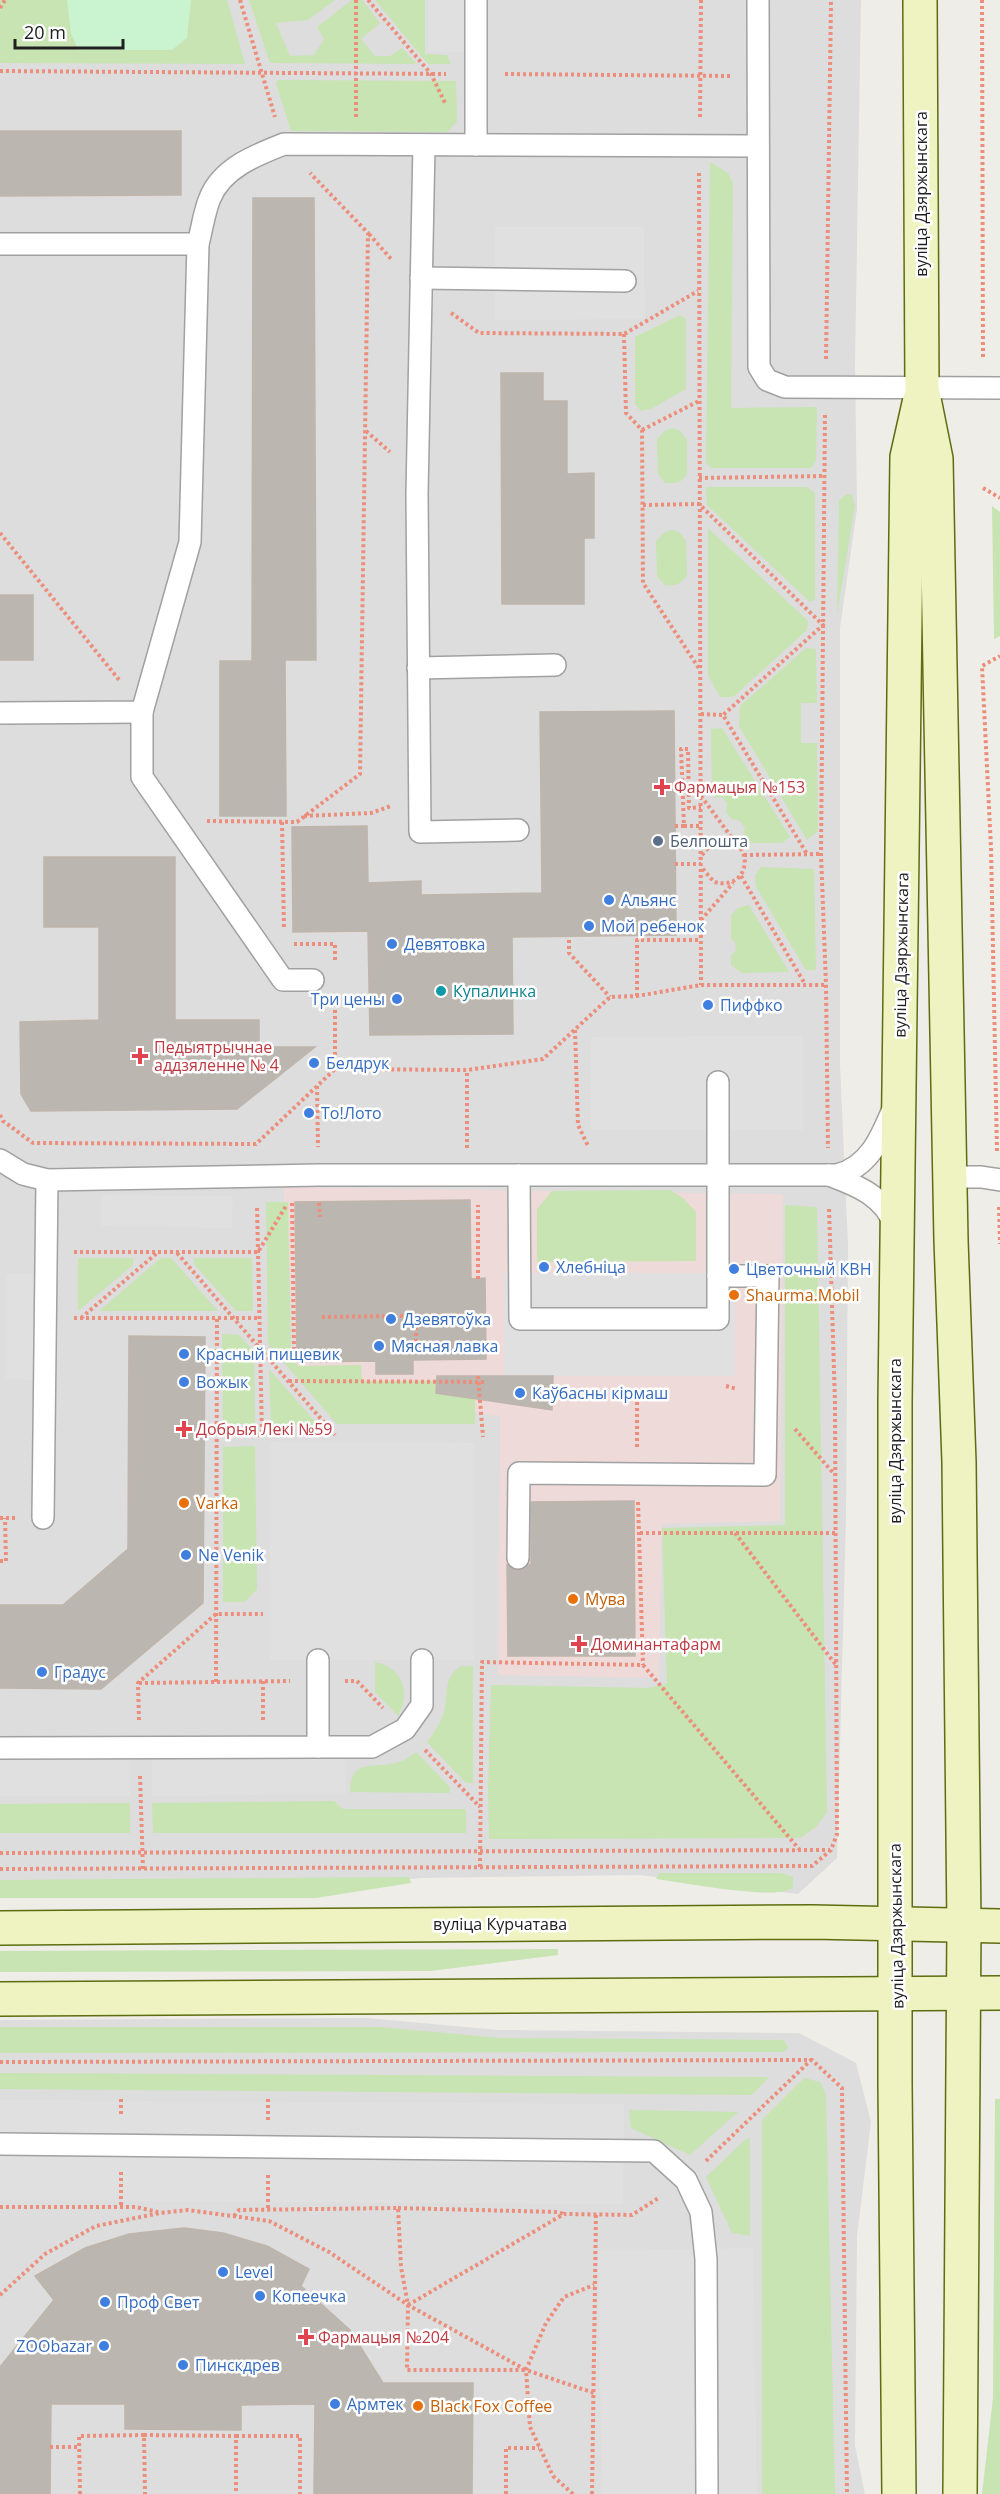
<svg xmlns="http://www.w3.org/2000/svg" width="1000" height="2494" viewBox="0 0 1000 2494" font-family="'Open Sans',sans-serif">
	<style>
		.residential { fill: #ddd }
		.commercial { fill: #eedad8 }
		.grass { fill: #c7e4b2 }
		.park { fill: #c9f4cf }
		.parking { fill: #e0e0e0 }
		.building { fill: #bcb6b0; stroke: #bfb5ab; stroke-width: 1.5 }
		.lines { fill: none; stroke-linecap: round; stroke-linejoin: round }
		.service-casing { stroke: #a1a1a1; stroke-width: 24 }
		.secondary-casing { stroke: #5d6d10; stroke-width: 36 }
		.path { stroke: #ec8e7b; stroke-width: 4; stroke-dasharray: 3 3; stroke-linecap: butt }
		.service { stroke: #fff; stroke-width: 21 }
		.secondary { stroke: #eef3c1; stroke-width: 33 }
		.health-dot { fill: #e0444e; stroke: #fff; stroke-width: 2 }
		.service-dot { fill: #5c6f8a; stroke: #fff; stroke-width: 2 }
		.shop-dot { fill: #3f7fe0; stroke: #fff; stroke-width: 2 }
		.culture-dot { fill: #0f9aa8; stroke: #fff; stroke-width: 2 }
		.food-dot { fill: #e8710a; stroke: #fff; stroke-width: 2 }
		.labels { text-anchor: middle; stroke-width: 5; stroke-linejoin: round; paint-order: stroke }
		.street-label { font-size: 16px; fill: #202020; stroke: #fff }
		.health-label { font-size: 16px; fill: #be3a42; stroke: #fff; text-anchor: start }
		.service-label { font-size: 16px; fill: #4e5e75; stroke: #fff; text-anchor: start }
		.shop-label { font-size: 16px; fill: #366cbe; stroke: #fff; text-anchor: start }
		.culture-label { font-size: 16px; fill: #0d838f; stroke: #fff; text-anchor: start }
		.food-label { font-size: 16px; fill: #c56008; stroke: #fff; text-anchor: start }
	</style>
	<rect width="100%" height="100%" fill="#efede7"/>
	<!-- residential -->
	<g class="residential">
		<path d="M0,0H861L855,365L857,509L840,628V1065L848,1246L846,1518L837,1858L798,1894L639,1875L421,1878L307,1890L0,1895Z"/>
		<path d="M366,2018L498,2030L799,2033L856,2063L871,2122L857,2236L855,2446L865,2494H0V2020Z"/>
	</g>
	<!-- commercial -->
	<path class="commercial" d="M283,1187L783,1194L780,1521L662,1524L659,1678L498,1675L500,1417L298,1379Z"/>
	<!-- grass -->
	<g class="grass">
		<path d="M0,0H227L245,64L0,63Z"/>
		<path d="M249,0H335L308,20L276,23L290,56L314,55L324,39L317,27L352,0H362L380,23L361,39L375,56H390L402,48L417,64L270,63Z"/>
		<path d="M375,0H425V54L447,55L451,64H428Z"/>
		<path d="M278,80L456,81L457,122L447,132L291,131L276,84Z"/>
		<path d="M710,162L728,173L733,183L731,408L817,407L816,461L811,468H711L706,463Z"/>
		<path d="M680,315L686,319V389L651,409L641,411L635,404V337Z"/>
		<path d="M672,428L679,430L687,439V474C681,483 676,484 665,483L658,474L657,439L666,430Z"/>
		<path d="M706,487H807L815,493V599L810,602L707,505Z"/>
		<path d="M847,494L852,495L855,505L837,615L839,500Z"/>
		<path d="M992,506L1000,512V636L994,639Z"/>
		<path d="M708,528L808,621L807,630L733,697H720L708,675Z"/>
		<path d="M672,530L679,532L686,541L687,576C680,585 675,586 665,585L657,576L656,541L665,532Z"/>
		<path d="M806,648L816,649L817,703H801V743H817L818,831L807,840L739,726L740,706Z"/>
		<path d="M722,728L790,837L782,843H749L743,836L745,828L739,820L731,819L726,812L727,804L722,797L715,798L712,793L711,729Z"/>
		<path d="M761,867L814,869L816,970H806L756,887L755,876Z"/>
		<path d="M749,905L789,972L742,973L731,965V955L736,951L735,942L731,939V915L738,908Z"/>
		<path d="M670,1190L683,1198L696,1212V1261L537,1262V1209L552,1191Z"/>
		<path d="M266,1202H288L291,1358L298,1366L361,1365L362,1381H475V1424H337L268,1344Z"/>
		<path d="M785,1205L817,1207L827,1812L816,1827L800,1838L489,1839L488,1790L491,1685L647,1688L667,1684L662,1528L785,1525Z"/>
		<path d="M78,1258H133V1265L78,1311Z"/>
		<path d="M161,1258H171L218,1311H99Z"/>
		<path d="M194,1258H252L253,1311H236L194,1264Z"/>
		<path d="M222,1334L239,1335L254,1352L255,1424H223Z"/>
		<path d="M269,1369L318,1425H271Z"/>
		<path d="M255,1446L257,1589L245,1602H223V1447Z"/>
		<path d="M375,1662C403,1668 411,1692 398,1716L375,1692Z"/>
		<path d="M461,1666H473V1783H466L427,1742C435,1731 442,1721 445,1708C448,1690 444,1677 461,1666Z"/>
		<path d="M416,1752L450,1787V1793L350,1792C350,1762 368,1767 390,1764C400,1763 409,1758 416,1752Z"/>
		<path d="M334,1801L343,1809H466V1833H153L152,1803Z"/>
		<path d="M130,1803V1833H0V1804Z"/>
		<path d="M659,1873H781L793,1877V1888C776,1901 681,1882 656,1879Z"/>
		<path d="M409,1877L411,1883L316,1898H0V1880Z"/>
		<path d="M558,1949V1955L430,1971L0,1972V1951Z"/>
		<path d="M0,2027H380L500,2038L784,2040L788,2047L784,2052L0,2053Z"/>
		<path d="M0,2073L769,2077L752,2095L0,2089Z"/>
		<path d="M804,2078L820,2082L826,2095L835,2494H762V2120Z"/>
		<path d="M995,2099H1000V2494H982L993,2398Z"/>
		<path d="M629,2110L738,2112L690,2155L631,2128Z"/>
		<path d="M750,2138V2236L732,2233L706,2177L745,2140Z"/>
	</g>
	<!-- park -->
	<path class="park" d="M67,0H191L187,38L172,50H78L71,33Z"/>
	<!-- parking -->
	<g class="parking">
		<rect x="428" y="0" width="48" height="52"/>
		<path d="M495,227H644L645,319L495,320Z"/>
		<path d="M803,1036V1130H591V1037Z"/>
		<path d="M101,1195L233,1196L232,1228L101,1226Z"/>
		<rect x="504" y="1273" width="231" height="103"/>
		<path d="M6,1274H46L45,1380L5,1379Z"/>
		<path d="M270,1442L475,1443L474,1660H270Z"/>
		<path d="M346,1747V1794L152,1796V1748Z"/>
		<rect x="0" y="1748" width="130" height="48"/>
		<path d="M0,2100L624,2104L623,2204L0,2200Z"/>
		<path d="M753,2248L757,2494H602L598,2251Z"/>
	</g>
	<!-- building -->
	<g class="building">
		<path d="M0,131H181V195L0,196Z"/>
		<path d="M253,198H314L316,660H285L286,816H220V661H252Z"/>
		<path d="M501,373H543V401H567V474L594,473V538H584V604H502Z"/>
		<rect x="0" y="595" width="33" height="65"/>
		<path d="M674,711L676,935L512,937L513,1034L370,1035L368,931L293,932L292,827L367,826L368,883L421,881V895L542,893L540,712Z"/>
		<path d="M44,857H175V1020H259V1047H315L237,1109L31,1111L21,1094L20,1022L99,1020V927H44Z"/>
		<path d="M470,1200L471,1279L485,1278L486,1359L413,1360V1374H376V1361L297,1362L295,1202Z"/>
		<path d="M129,1336L205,1337L203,1603L101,1689L0,1688V1605H63L128,1549Z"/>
		<path d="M437,1376H553L552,1410L436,1393Z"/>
		<path d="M634,1501L635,1656H508L507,1565L518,1571L531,1564V1502Z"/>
		<path d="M184,2228L223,2233L267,2246L309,2269L301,2286L350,2330L383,2383H473L472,2494H314L315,2404L241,2405V2430L125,2429V2404H51L50,2494H0V2367L54,2300L35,2276L85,2248L129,2234Z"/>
	</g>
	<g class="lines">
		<defs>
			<g id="service">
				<path d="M476,0V145"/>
				<path d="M758,0L759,367L767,380L785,387L1000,388"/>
				<path d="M424,145L417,494L420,832L518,830"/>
				<path d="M0,244H198"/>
				<path d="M421,278L625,281"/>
				<path d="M418,668L555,665"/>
				<path d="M142,712V777L283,980H313"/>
				<path d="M0,713L142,712L190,542L198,244C202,229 204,212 210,198C222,168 256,155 284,144L758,146"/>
				<path d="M0,1160L23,1174L47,1180L319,1175H837C869,1167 881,1138 893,1109"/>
				<path d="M519,1175L520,1319H718V1082"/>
				<path d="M829,1175C856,1185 887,1197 895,1228"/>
				<path d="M950,1177H981L1000,1180"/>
				<path d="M43,1518L47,1180"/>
				<path d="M518,1558L519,1473L765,1475L768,1276H718"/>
				<path d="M318,1747H372L405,1729L422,1705V1660"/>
				<path d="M0,1748L318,1747V1660"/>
				<path d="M0,2144L654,2151L686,2180L701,2212L706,2259L707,2494"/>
			</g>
			<g id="secondary">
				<path d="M920,0L922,389L936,459L951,1240L959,1462L964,1925L960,2494"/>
				<path d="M0,1928L812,1922L1000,1926"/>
				<path d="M0,1999L1000,1993"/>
				<path d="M899,2494L895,2084V1402L907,457L920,399"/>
			</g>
		</defs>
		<!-- service casing -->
		<use href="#service" class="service-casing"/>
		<!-- secondary casing -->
		<use href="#secondary" class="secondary-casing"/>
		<!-- path -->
		<g class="path">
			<path d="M240,0L275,117"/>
			<path d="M356,0V117"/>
			<path d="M368,0L431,74L446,105"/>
			<path d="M982,0L983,359"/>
			<path d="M0,8L5,0"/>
			<path d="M0,71L446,74"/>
			<path d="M505,74L731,76"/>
			<path d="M700,117L701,0"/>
			<path d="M699,173L701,985"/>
			<path d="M369,234L392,260"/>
			<path d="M451,313L479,333L624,334L698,291"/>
			<path d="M624,334L626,413L642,430L643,583L700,670"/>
			<path d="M826,359L831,0"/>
			<path d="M825,415L821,854L826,985L828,1148"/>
			<path d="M642,430L699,401"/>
			<path d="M366,431L390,452"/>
			<path d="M699,478L825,476"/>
			<path d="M983,488L1000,498"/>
			<path d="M643,505L699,504L823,625L723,715"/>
			<path d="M0,533L120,681"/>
			<path d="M701,714L723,715L807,854"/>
			<path d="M701,796L735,842"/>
			<path d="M304,816L371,813L391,806"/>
			<path d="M207,821L297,822L360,774L368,233L310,173"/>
			<path d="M282,822L284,929"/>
			<path d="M675,826H684L681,749H688L689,808L701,807"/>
			<path d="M684,826H701"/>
			<path d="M702,855L714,841C755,830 755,893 714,882L702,868"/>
			<path d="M744,855L821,854"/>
			<path d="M675,864H701"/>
			<path d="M741,876L805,984"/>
			<path d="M701,920L733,883"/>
			<path d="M569,940V953L610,997"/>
			<path d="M294,944H335V962"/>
			<path d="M637,996V940H701"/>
			<path d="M335,998V1069"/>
			<path d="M575,1030L578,1125L588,1146"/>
			<path d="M317,1086L318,1147"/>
			<path d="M0,1115L3,1121L33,1143L256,1144L335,1069L467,1070L543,1059L610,997L637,996L701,985H826"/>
			<path d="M467,1148V1070"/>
			<path d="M997,1151L991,848L982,666L1000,656"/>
			<path d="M292,1203L294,1349"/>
			<path d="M319,1203L320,1217"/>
			<path d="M999,1207L1000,1244"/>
			<path d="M74,1252H258L286,1206"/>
			<path d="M177,1253L335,1435"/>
			<path d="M478,1279V1205"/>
			<path d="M416,1315V1350"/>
			<path d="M322,1317L463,1315"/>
			<path d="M74,1318H260"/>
			<path d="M81,1318L157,1253"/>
			<path d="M478,1376L483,1437"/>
			<path d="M289,1381L486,1382"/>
			<path d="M726,1386L737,1389"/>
			<path d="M795,1429L835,1475"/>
			<path d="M216,1434L262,1435L257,1205"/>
			<path d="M637,1447V1396"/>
			<path d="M638,1502L643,1665"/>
			<path d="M0,1518H16"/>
			<path d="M640,1533H836"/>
			<path d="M735,1533L836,1665"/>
			<path d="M0,1561H6L5,1518"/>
			<path d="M263,1681V1720"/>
			<path d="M345,1681H357L383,1708"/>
			<path d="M216,1682L217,1318"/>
			<path d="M139,1683L290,1681"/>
			<path d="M139,1720L138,1683L216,1614H263"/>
			<path d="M425,1750L480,1807"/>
			<path d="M140,1776L143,1869"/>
			<path d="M0,1853L830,1850"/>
			<path d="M480,1867L482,1662L643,1665L799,1849"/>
			<path d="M0,1869L812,1866L831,1850L837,1834L835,1403L829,1207"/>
			<path d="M0,2062L812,2060L842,2088L847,2494"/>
			<path d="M121,2099V2117"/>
			<path d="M268,2099V2120"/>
			<path d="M706,2161L811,2060"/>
			<path d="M121,2172V2207"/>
			<path d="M268,2175V2210"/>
			<path d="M0,2207H136L158,2212"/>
			<path d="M398,2208L557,2212L564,2214"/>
			<path d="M234,2216L239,2210L398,2208L401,2267L408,2305L407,2370H525"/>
			<path d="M0,2295L45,2254L96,2226L160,2213L188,2210L269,2221L329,2252L408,2305L526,2370L594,2393"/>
			<path d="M408,2305L564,2214L632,2215L660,2197"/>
			<path d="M144,2435L236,2436V2494"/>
			<path d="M236,2436H300V2494"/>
			<path d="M50,2447H79"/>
			<path d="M80,2494L79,2436L144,2435L145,2494"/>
			<path d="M506,2494V2448H539"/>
			<path d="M573,2494L553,2476L530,2427L526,2370L546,2323L564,2297L594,2285"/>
			<path d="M592,2494L596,2213"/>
		</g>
		<!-- service -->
		<use href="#service" class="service"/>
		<!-- secondary -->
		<use href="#secondary" class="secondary"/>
	</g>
	<!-- markers -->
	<g class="health-dot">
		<path d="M659 778h6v6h6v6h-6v6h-6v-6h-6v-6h6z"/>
		<path d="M137 1047h6v6h6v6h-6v6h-6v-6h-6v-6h6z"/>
		<path d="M181 1420h6v6h6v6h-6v6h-6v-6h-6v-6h6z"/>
		<path d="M576 1635h6v6h6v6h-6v6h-6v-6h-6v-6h6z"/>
		<path d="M303 2328h6v6h6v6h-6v6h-6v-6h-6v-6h6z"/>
	</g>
	<circle class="service-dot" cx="658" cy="841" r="6"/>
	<g class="shop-dot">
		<circle cx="609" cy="900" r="6"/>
		<circle cx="589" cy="926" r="6"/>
		<circle cx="392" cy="944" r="6"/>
		<circle cx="397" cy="999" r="6"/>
		<circle cx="708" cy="1005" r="6"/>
		<circle cx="314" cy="1063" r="6"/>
		<circle cx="309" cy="1113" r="6"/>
		<circle cx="544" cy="1267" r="6"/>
		<circle cx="734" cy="1269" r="6"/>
		<circle cx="391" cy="1319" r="6"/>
		<circle cx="379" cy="1346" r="6"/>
		<circle cx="184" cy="1354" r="6"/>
		<circle cx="184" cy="1382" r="6"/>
		<circle cx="520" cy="1393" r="6"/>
		<circle cx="186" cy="1555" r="6"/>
		<circle cx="42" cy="1672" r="6"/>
		<circle cx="223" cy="2272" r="6"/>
		<circle cx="260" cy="2296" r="6"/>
		<circle cx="105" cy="2302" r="6"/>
		<circle cx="104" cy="2346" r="6"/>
		<circle cx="183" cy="2365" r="6"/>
		<circle cx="335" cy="2404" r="6"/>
	</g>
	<circle class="culture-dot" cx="441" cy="991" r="6"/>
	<g class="food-dot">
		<circle cx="734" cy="1295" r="6"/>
		<circle cx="184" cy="1503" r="6"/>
		<circle cx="573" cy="1599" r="6"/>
		<circle cx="418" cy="2406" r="6"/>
	</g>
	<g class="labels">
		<!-- street labels -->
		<g class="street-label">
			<text transform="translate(921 194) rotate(-90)" y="6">вуліца Дзяржынскага</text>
			<text transform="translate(901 955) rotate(-89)" y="6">вуліца Дзяржынскага</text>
			<text transform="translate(895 1441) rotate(-90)" y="6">вуліца Дзяржынскага</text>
			<text x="500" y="1930">вуліца Курчатава</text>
			<text transform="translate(896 1926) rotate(-91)" y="6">вуліца Дзяржынскага</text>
		</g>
		<!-- health labels -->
		<g class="health-label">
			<text x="674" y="793">Фармацыя №153</text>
			<text x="154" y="1053">Педыятрычнае<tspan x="154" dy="18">аддзяленне № 4</tspan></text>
			<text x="196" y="1435">Добрыя Лекі №59</text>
			<text x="591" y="1650">Доминантафарм</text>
			<text x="318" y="2343">Фармацыя №204</text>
		</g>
		<!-- service labels -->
		<g class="service-label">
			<text x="670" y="847">Белпошта</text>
		</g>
		<!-- shop labels -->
		<g class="shop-label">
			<text x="621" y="906">Альянс</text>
			<text x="601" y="932">Мой ребенок</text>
			<text x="404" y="950">Девятовка</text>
			<text x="385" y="1005" text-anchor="end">Три цены</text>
			<text x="720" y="1011">Пиффко</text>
			<text x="326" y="1069">Белдрук</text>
			<text x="321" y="1119">То!Лото</text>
			<text x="556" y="1273">Хлебніца</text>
			<text x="746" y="1275">Цветочный КВН</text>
			<text x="403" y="1325">Дзевятоўка</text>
			<text x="391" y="1352">Мясная лавка</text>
			<text x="196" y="1360">Красный пищевик</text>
			<text x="196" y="1388">Вожык</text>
			<text x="532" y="1399">Каўбасны кірмаш</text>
			<text x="198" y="1561">Ne Venik</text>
			<text x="54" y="1678">Градус</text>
			<text x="235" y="2278">Level</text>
			<text x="272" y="2302">Копеечка</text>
			<text x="117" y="2308">Проф Свет</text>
			<text x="92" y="2352" text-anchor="end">ZOObazar</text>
			<text x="195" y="2371">Пинскдрев</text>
			<text x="347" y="2410">Армтек</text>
		</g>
		<!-- culture labels -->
		<g class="culture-label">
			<text x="453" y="997">Купалинка</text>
		</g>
		<!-- food labels -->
		<g class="food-label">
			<text x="746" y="1301">Shaurma.Mobil</text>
			<text x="196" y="1509">Varka</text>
			<text x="585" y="1605">Мува</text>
			<text x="430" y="2412">Black Fox Coffee</text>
		</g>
	</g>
	<!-- scale -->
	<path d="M15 39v9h108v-9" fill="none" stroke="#202020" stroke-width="3"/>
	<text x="24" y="39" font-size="18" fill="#202020" stroke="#ffffff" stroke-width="4.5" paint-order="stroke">20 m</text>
</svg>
